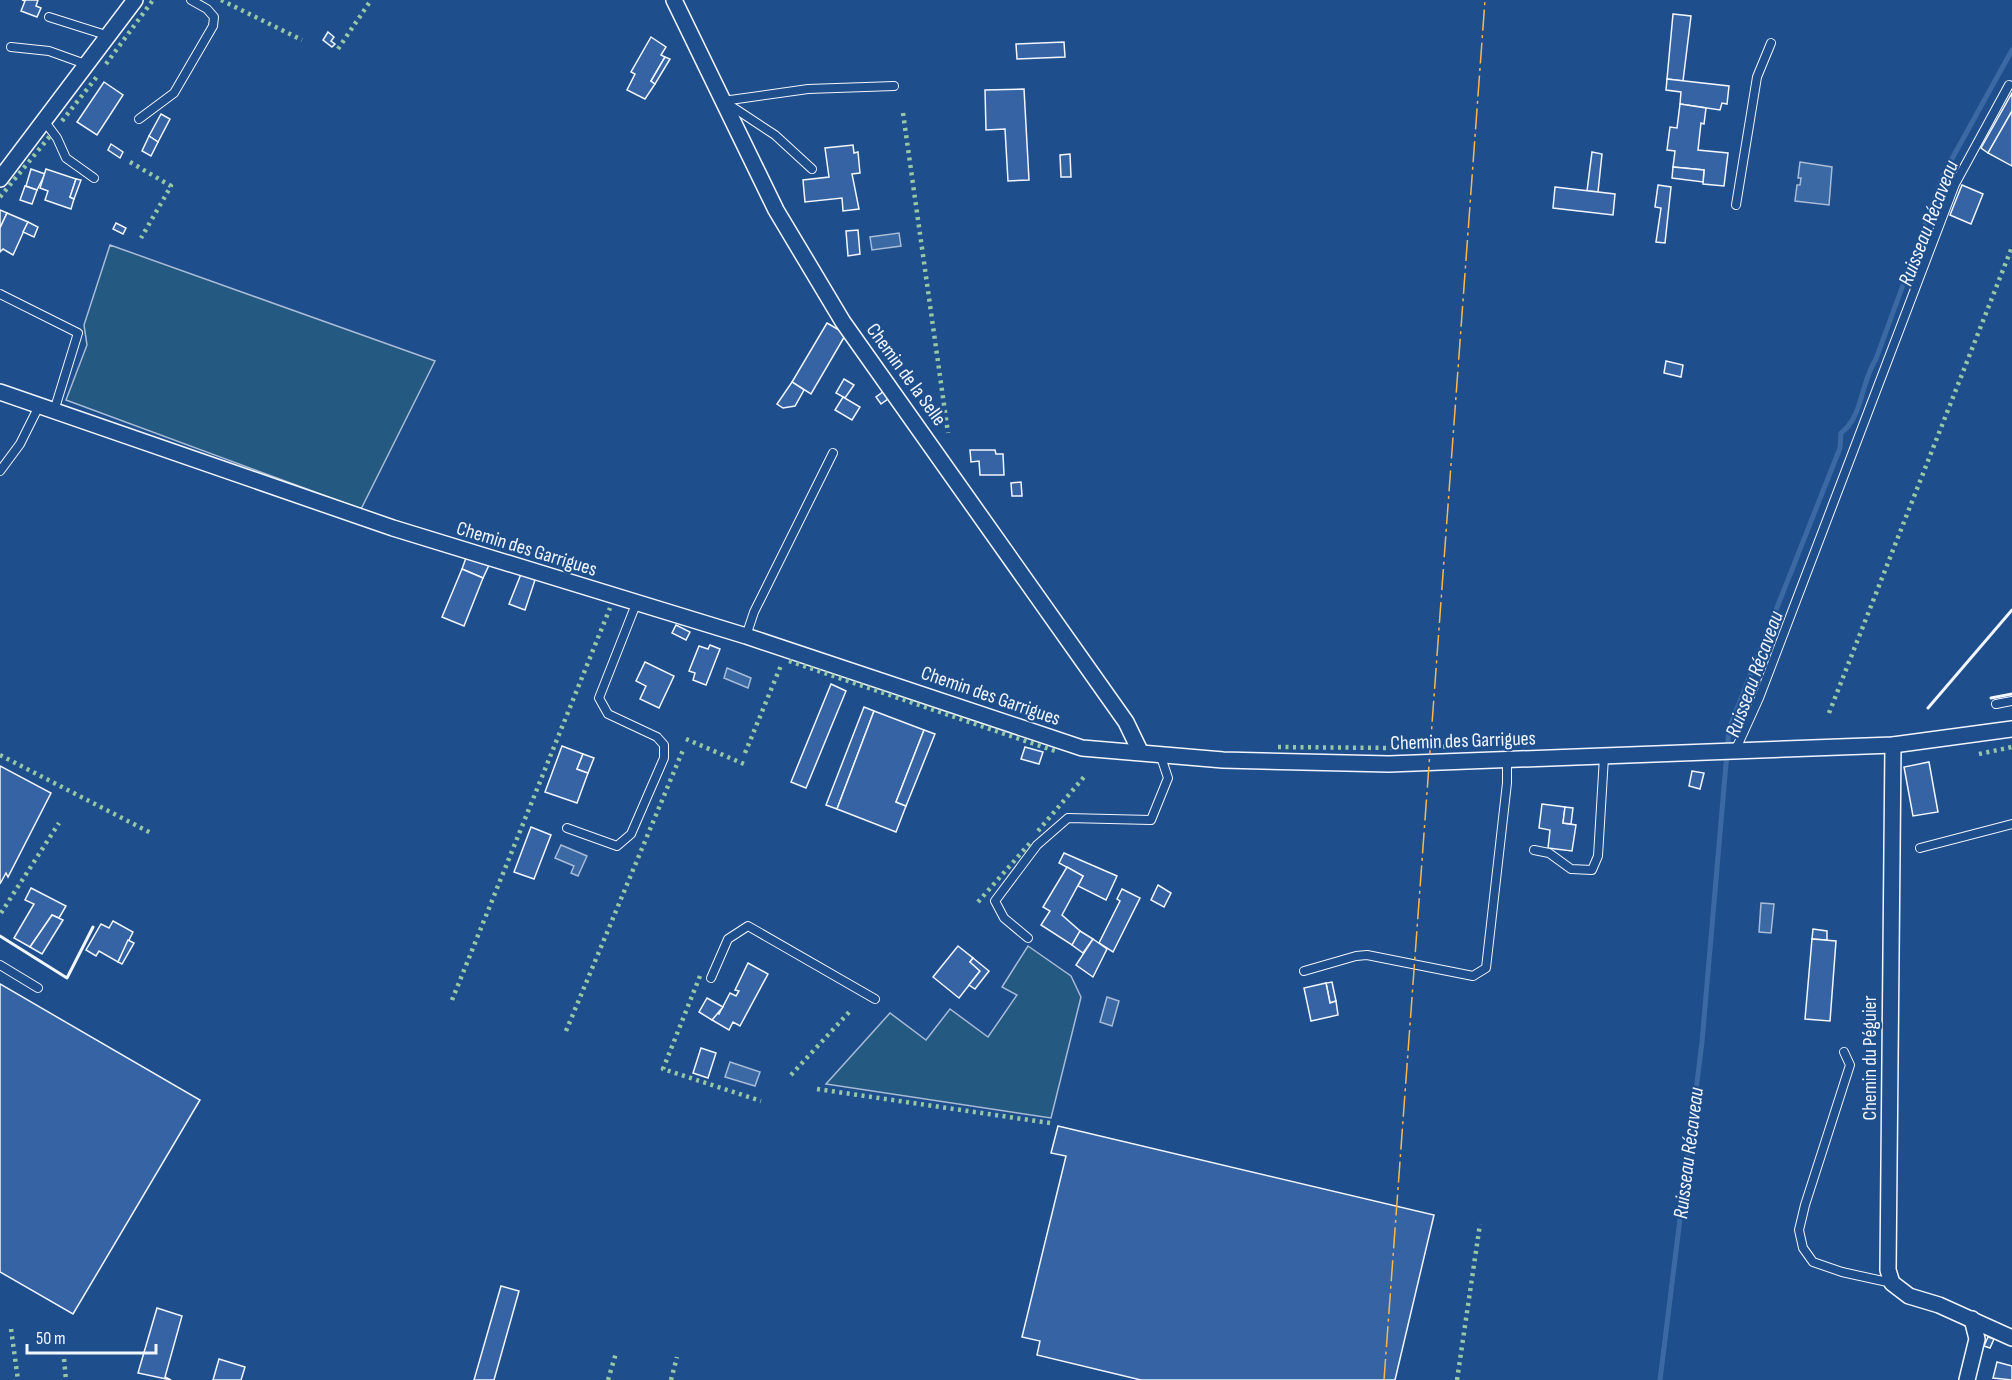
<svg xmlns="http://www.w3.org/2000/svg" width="2012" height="1380" viewBox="0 0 2012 1380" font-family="'Sofia Sans Condensed',sans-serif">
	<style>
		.green { fill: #245a82; stroke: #a8bbd7; stroke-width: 1.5 }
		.water { fill: #3b69a3; stroke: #a8bbd7; stroke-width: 1.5 }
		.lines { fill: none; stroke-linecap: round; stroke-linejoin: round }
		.stream { stroke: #3b69a3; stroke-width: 5 }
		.building { fill: #3563a3; stroke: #f2f6ff; stroke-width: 1.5 }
		.service-casing { stroke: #f2f6ff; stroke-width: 10 }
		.minor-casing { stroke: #f2f6ff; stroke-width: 18 }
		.service { stroke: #1f4e8c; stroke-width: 8 }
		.minor { stroke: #1f4e8c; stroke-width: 15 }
		.hedge { stroke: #97c8a6; stroke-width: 4.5; stroke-dasharray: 3 4.5; stroke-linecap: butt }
		.wall { stroke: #f2f6ff; stroke-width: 3 }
		.power { stroke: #ffb74d; stroke-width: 1.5; stroke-dasharray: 21 4.5 3 4.5; stroke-linecap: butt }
		.labels { text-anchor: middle; stroke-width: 4.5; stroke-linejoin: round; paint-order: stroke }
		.street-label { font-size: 20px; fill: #f2f6ff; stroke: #1f4e8c }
		.water-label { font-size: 21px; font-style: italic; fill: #f2f6ff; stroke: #1f4e8c }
	</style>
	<rect width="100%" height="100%" fill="#1f4e8c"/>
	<!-- green -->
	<g class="green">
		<path d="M110,245L435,361L361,509L66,400L87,345L84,325Z"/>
		<path d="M1028,946L1071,976L1081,997L1051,1118L826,1084L890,1013L926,1040L950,1009L988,1037L1017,995L1002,987Z"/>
	</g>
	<!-- water -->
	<g class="water">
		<path d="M1800,162L1832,167L1829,205L1795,201L1797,185H1800L1801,178H1798Z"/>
		<path d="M899,233L901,246L872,250L870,237Z"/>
		<path d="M727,668L751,678L748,688L724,678Z"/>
		<path d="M561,845L587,856L578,876L571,873L574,866L555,858Z"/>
		<path d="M1761,903L1774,904L1771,933L1759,932Z"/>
		<path d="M1107,997L1119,1001L1112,1026L1100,1022Z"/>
		<path d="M730,1062L760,1072L755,1086L725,1077Z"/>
	</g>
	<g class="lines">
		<!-- stream -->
		<path class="stream" d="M1660,1380L1702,1042L1729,729L1840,448L1841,433C1863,417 1861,381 1876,359L1943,175L2012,50"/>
	</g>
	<!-- building -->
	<g class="building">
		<path d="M22,0H38L36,6L41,8L37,17L21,11L25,1Z"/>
		<path d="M1673,14L1691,16L1683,81L1667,79Z"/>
		<path d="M328,32L334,37L331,41L335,44L332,47L323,40Z"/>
		<path d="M651,37L666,47L661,55L665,57L651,81L655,84L645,99L627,90L635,74L631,72Z"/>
		<path d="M1064,42L1065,57L1017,59L1016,44Z"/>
		<path d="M665,57L670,59L655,84L651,81Z"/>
		<path d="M1667,79L1729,86L1727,104L1722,103L1720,110L1680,104L1681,92L1666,90Z"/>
		<path d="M104,82L123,95L97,135L77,122Z"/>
		<path d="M1024,89L1029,180L1008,181L1005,129L986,130L985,90Z"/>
		<path d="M2012,93V111L1988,153L1981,148Z"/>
		<path d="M1680,104L1706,108L1704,124L1701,123L1698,150L1728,153L1724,186L1703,184L1704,170L1673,167L1675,151L1667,150L1670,127L1677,128Z"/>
		<path d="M2012,111V166L1988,153Z"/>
		<path d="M161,114L170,119L158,142L149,136Z"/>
		<path d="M149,136L158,142L151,156L142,151Z"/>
		<path d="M111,144L123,152L120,158L108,150Z"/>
		<path d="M853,145L854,153L858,152L860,173L852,174L859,209L843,211L842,198L805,202L803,180L829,177L825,148Z"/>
		<path d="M1592,152L1602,154L1598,192L1587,191Z"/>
		<path d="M1070,154L1071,177H1061L1060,155Z"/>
		<path d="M1673,167L1704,170L1703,182L1672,178Z"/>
		<path d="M31,169L45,174L37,190L26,186Z"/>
		<path d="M46,169L76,179L70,197L74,199L71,209L45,200L48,191L40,188Z"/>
		<path d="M76,179L81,180L74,199L70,197Z"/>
		<path d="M1658,185L1671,187L1665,243L1656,242L1661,208L1655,207Z"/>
		<path d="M1962,185L1983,194L1971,224L1950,215Z"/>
		<path d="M25,186L37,190L32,204L20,200Z"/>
		<path d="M1555,187L1615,194L1613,215L1553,208Z"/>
		<path d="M0,210L7,213L1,226H0Z"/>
		<path d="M7,213L28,222L13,255L3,249L0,252V228Z"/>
		<path d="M28,222L38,227L34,237L23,232Z"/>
		<path d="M116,223L126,228L123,234L113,229Z"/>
		<path d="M858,230L860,254L848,256L846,231Z"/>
		<path d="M827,323L846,334L811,394L792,382Z"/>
		<path d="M1666,361L1683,365L1681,377L1664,373Z"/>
		<path d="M844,379L854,385L845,398L836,393Z"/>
		<path d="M792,382L804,390L795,406L783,408L777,404Z"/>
		<path d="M887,389L892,396L881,404L876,397Z"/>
		<path d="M843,397L860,407L852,420L835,410Z"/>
		<path d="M970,450H995L996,454H1003L1004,475H980L979,461L971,462Z"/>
		<path d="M1021,482L1022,496H1012L1011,483Z"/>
		<path d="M467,555L489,565L483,578L462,569Z"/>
		<path d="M462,569L483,578L464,626L442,617Z"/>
		<path d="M521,574L535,580L525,610L509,604Z"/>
		<path d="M676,625L690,632L686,640L672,633Z"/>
		<path d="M710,645L720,649L706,685L693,680L695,673L689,671L699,646L708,649Z"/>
		<path d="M645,662L674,676L659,708L640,699L646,686L636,681Z"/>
		<path d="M831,684L846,691L806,788L791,782Z"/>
		<path d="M864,707L874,711L837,809L826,805Z"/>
		<path d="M874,711L924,730L896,802L906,806L896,832L837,809Z"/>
		<path d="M924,730L935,734L906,806L896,802Z"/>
		<path d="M562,746L583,754L577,769L588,773L577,803L545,792Z"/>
		<path d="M1025,747L1043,752L1039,764L1021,759Z"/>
		<path d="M583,754L594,758L588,773L577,769Z"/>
		<path d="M1929,762L1938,812L1913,816L1904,767Z"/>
		<path d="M0,766L51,793L8,877L6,873L0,884Z"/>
		<path d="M1692,771L1704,773L1700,789L1689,786Z"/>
		<path d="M1542,804L1565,807L1563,823L1576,825L1572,851L1548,848L1550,830L1539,828Z"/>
		<path d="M1565,807L1573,808L1571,824L1563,823Z"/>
		<path d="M531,827L551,835L534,879L514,872Z"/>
		<path d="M1064,853L1117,876L1106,900L1078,886L1083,876L1059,863Z"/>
		<path d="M1067,867L1083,876L1062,915L1080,931L1072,945L1041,925L1050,911L1043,907Z"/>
		<path d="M1158,885L1171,893L1164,907L1151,900Z"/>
		<path d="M31,888L66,906L59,918L52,915L30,947L14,938L34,904L25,900Z"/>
		<path d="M1122,889L1140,898L1113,952L1099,943L1120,901L1117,899Z"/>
		<path d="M52,915L63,920L42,954L30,947Z"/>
		<path d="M113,921L133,932L118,962L99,951L96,956L86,950L101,924L109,928Z"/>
		<path d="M1813,929L1827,931V940L1812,939Z"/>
		<path d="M1080,931L1093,939L1083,953L1072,945Z"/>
		<path d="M1093,939L1107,949L1093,977L1076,965Z"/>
		<path d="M1812,939L1836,941L1830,1021L1805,1019Z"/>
		<path d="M128,940L134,943L122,964L118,962Z"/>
		<path d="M958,946L973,958L970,962L980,971L959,998L933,977Z"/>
		<path d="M973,958L989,971L975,989L969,985L980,971L970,962Z"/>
		<path d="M748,963L768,974L740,1026L733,1022L729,1030L712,1020L717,1012L719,1014L730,993L736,996L739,991L735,990Z"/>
		<path d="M1332,982L1336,1001L1330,1003L1326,983Z"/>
		<path d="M1326,983L1330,1003L1336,1001L1338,1015L1311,1021L1304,988Z"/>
		<path d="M0,984L200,1100L73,1314L0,1272Z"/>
		<path d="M707,998L723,1007L712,1020L699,1012Z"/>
		<path d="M701,1048L716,1053L708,1078L693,1073Z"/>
		<path d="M1058,1126L1434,1215L1395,1380H1141L1037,1355L1040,1341L1022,1337L1066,1156L1051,1153Z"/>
		<path d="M501,1286L519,1291L494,1380H474Z"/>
		<path d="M157,1308L182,1316L165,1377L171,1380L138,1373Z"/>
		<path d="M1988,1337L1994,1339L1990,1348L1984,1346Z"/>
		<path d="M219,1359L245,1367L241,1380H213Z"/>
		<path d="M1997,1362L2012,1366V1380L1993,1378Z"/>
	</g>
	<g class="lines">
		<defs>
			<g id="service">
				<path d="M49,17L109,36"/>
				<path d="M11,47L49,51L88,65"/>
				<path d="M723,101L808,89L894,86"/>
				<path d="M728,104L775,135L812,169"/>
				<path d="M139,119L174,93L213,26L214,17L207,9L191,0"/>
				<path d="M45,122L57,138L66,158L94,178"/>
				<path d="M1736,205L1757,77L1771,43"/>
				<path d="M0,294L78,333L54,411"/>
				<path d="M0,471L20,444L39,406"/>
				<path d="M746,636L754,612L833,453"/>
				<path d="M1996,704L2012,701"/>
				<path d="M1735,751L1759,698L1955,184L2009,85"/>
				<path d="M567,828L617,846L631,834L664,758V745L657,737L608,714L599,698L636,604"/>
				<path d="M1920,848L2012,824"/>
				<path d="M1534,850L1549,853L1571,869L1592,870L1598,856L1604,757"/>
				<path d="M1028,938L1004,918L995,901L1037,845L1068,818L1151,820L1168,778L1160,754"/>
				<path d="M0,965L38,988"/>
				<path d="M1304,971L1356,956L1367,955L1473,976L1486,968L1507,783V760"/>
				<path d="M711,978L728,939L748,926L875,999"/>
				<path d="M1844,1052L1850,1065L1805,1205L1799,1230L1803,1248L1813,1262L1842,1272L1892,1283"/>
			</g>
			<g id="minor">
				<path d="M674,0L776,210L843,322L1126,722L1140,751"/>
				<path d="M0,179L135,0"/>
				<path d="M0,392L393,528L746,636L1082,748L1223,760L1389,764L1893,745L2012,729"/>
				<path d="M1893,745L1888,1270L1892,1283L1909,1296L1939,1305L2012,1338"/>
				<path d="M1967,1380L1977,1339L1972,1319"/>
			</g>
		</defs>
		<!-- service casing -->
		<use href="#service" class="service-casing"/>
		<!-- minor casing -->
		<use href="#minor" class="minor-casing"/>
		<!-- service -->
		<use href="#service" class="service"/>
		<!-- minor -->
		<use href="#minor" class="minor"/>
		<!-- hedge -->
		<g class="hedge">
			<path d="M221,0L302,40"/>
			<path d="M338,49L371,0"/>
			<path d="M106,64L153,0"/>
			<path d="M903,113L948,433"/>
			<path d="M62,121L99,74"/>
			<path d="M130,162L171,186L141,238"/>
			<path d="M0,197L50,136"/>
			<path d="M789,661L1058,752"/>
			<path d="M1829,713L2012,247"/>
			<path d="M686,739L744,764"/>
			<path d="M1278,747L1393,748L1531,744"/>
			<path d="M745,753L782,663"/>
			<path d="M1979,754L2012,747"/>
			<path d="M0,755L153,834"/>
			<path d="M1038,831L1084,777"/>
			<path d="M978,902L1030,843"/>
			<path d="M1,913L59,823"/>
			<path d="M700,976L663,1069L761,1101"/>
			<path d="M452,1000L610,608"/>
			<path d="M566,1031L683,750"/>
			<path d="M791,1075L851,1010"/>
			<path d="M817,1089L1050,1123"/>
			<path d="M11,1329L18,1380"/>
			<path d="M64,1359L66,1380"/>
			<path d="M608,1380L616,1353"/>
			<path d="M671,1380L677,1357"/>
			<path d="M1457,1380L1480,1224"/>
		</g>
		<!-- wall -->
		<g class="wall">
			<path d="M1991,698L2012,694"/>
			<path d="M1928,708L2012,610"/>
			<path d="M0,936L67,978L93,927"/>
		</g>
		<!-- power -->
		<path class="power" d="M1384,1380L1485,0"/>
	</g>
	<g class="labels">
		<!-- street labels -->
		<g class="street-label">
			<text transform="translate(907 374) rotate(54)" y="7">Chemin de la Selle</text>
			<text transform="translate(527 548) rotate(17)" y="7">Chemin des Garrigues</text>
			<text transform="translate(991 695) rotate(19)" y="7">Chemin des Garrigues</text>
			<text transform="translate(1463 740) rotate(-2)" y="7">Chemin des Garrigues</text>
			<text transform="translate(1869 1058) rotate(-90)" y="7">Chemin du Péguier</text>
		</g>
		<!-- water labels -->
		<g class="water-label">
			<text transform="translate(1928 223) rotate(-69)" y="7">Ruisseau Récaveau</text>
			<text transform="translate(1754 674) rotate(-70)" y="7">Ruisseau Récaveau</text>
			<text transform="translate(1688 1153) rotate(-83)" y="7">Ruisseau Récaveau</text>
		</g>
	</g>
	<!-- scale -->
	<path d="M27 1344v9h129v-9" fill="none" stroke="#f2f6ff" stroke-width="3"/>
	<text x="36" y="1344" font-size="18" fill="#f2f6ff" stroke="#1f4e8c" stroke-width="4.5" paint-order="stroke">50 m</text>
</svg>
